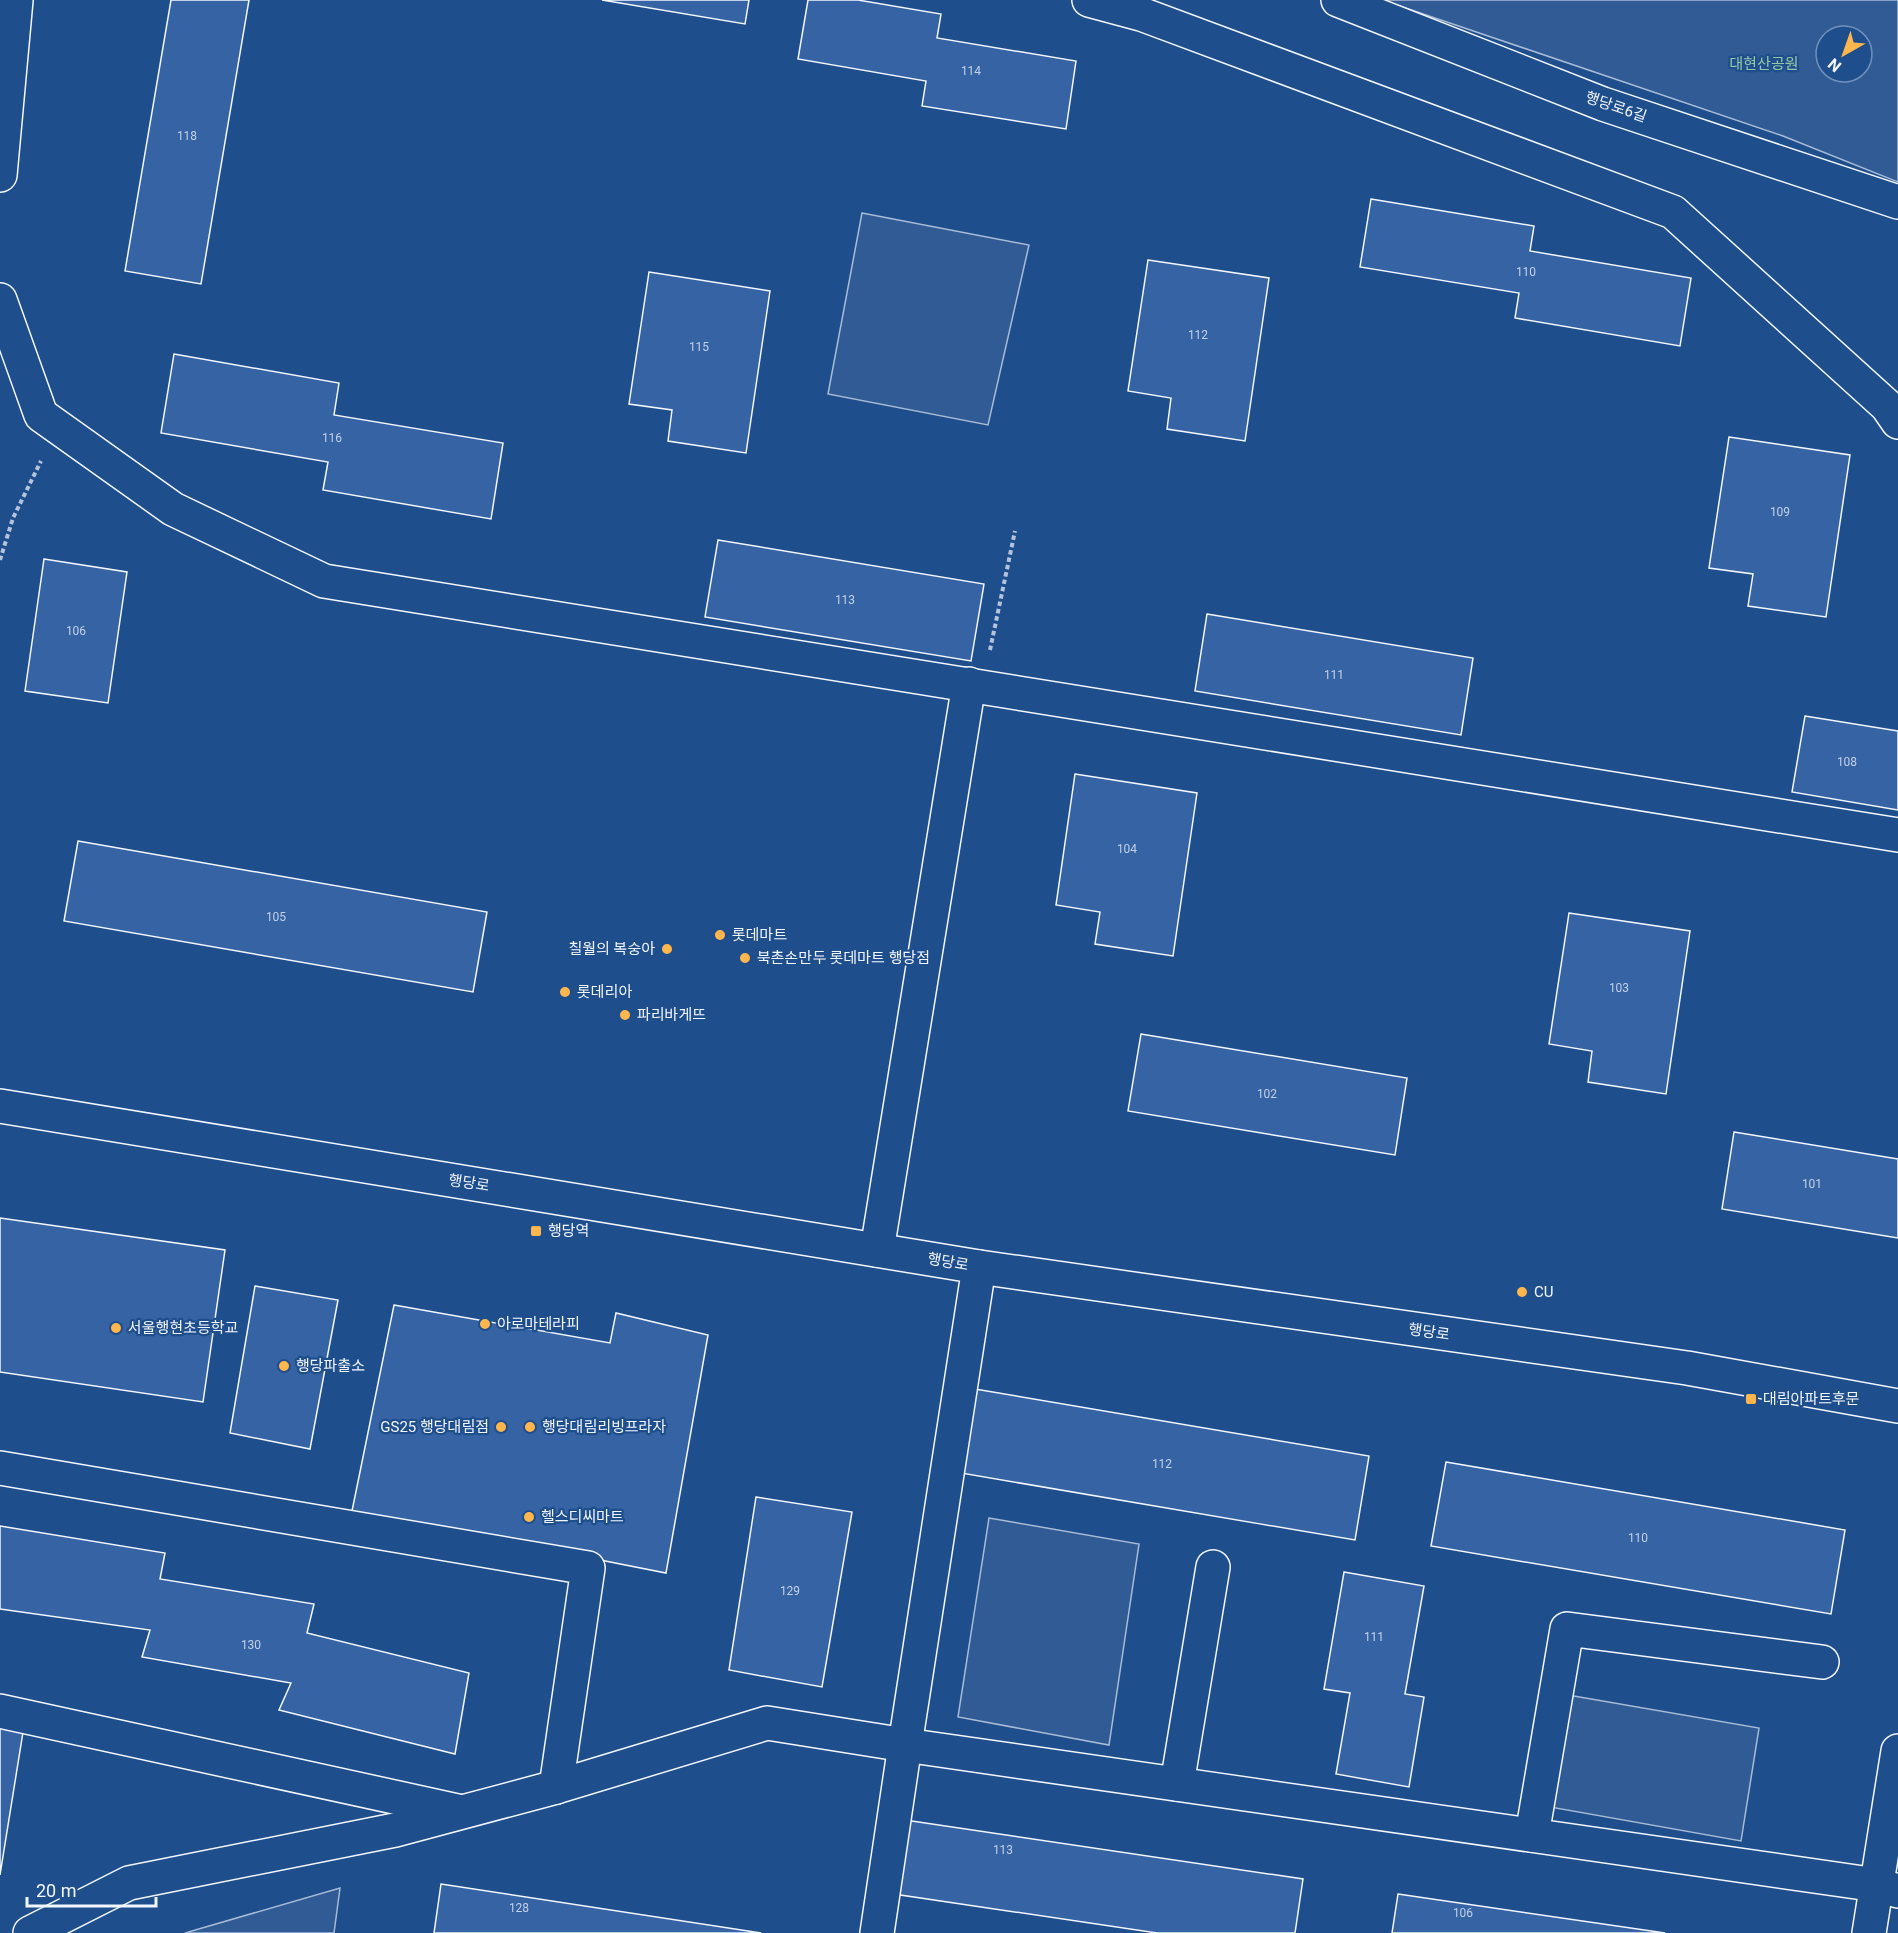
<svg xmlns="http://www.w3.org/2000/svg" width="1898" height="1933" viewBox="0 0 1898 1933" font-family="Roboto,'Noto Sans KR',sans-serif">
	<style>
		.built { fill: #305b95; stroke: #a8bbd7; stroke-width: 1.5; fill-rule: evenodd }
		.building { fill: #3563a3; stroke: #f2f6ff; stroke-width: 1.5 }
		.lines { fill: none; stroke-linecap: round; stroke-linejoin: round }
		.minor-casing { stroke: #f2f6ff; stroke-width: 36 }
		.major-casing { stroke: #f2f6ff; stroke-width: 36 }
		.path { stroke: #b3c4dc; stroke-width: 4; stroke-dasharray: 4.5 3; stroke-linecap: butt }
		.minor { stroke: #1f4e8c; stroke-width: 33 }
		.major { stroke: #1f4e8c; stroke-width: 33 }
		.poi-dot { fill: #ffb74d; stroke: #1f4e8c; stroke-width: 2 }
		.labels { text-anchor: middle; stroke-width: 4.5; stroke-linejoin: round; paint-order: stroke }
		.number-label { font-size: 12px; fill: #c3d1e8 }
		.park-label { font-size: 15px; fill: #97c8a6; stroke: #1f4e8c }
		.street-label { font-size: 15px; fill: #f2f6ff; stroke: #1f4e8c }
		.poi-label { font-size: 15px; fill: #f2f6ff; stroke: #1f4e8c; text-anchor: start }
	</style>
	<rect width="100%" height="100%" fill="#1f4e8c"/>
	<!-- built -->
	<g class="built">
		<path d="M1382,0H1898V182L1783,136ZM1826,36H1862V72H1826Z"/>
		<path d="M862,213L1029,245L988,425L828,394Z"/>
		<path d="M989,1518L1139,1544L1109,1745L958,1717Z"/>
		<path d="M1568,1695L1759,1728L1741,1841L1550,1807Z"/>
		<path d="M340,1888L334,1933H185Z"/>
	</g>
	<!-- building -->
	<g class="building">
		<path d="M171,0H249L201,284L125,271Z"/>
		<path d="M602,0H749L745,24Z"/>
		<path d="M808,0H858L941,14L937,38L1076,61L1066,129L922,106L926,81L798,59Z"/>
		<path d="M1371,199L1534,226L1530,251L1691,278L1680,346L1515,318L1519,293L1360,267Z"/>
		<path d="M1148,260L1269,278L1245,441L1167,429L1171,398L1128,391Z"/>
		<path d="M649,272L770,291L746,453L668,441L672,410L629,404Z"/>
		<path d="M174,354L339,383L334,415L503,443L491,519L323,490L328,462L161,433Z"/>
		<path d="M1729,437L1850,455L1826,617L1748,606L1753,574L1709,568Z"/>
		<path d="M718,540L984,584L971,661L705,617Z"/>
		<path d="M44,559L127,572L108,703L25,691Z"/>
		<path d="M1207,614L1473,658L1461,735L1195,691Z"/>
		<path d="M1805,716L1898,731V810L1792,792Z"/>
		<path d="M1075,774L1197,793L1173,956L1095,944L1100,912L1056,905Z"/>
		<path d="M78,841L487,912L473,992L64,921Z"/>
		<path d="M1569,913L1690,931L1666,1094L1588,1082L1592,1051L1549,1044Z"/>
		<path d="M1141,1034L1407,1078L1395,1155L1128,1111Z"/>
		<path d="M1734,1132L1898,1159V1238L1722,1209Z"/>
		<path d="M0,1218L225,1250L203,1402L0,1372Z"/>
		<path d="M255,1286L338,1300L310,1449L230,1433Z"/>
		<path d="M394,1305L610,1343L616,1313L708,1335L666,1573L352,1511Z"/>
		<path d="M969,1388L1369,1456L1355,1540L955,1472Z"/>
		<path d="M1446,1462L1845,1530L1831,1614L1431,1546Z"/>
		<path d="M756,1497L852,1512L822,1687L729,1670Z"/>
		<path d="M0,1526L165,1553L160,1579L314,1604L307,1633L469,1673L455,1754L279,1710L291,1683L142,1657L150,1630L0,1609Z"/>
		<path d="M1344,1572L1424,1586L1405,1694L1424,1697L1409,1787L1336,1774L1350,1693L1324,1689Z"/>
		<path d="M0,1727L23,1732L0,1875Z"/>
		<path d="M905,1820L1303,1879L1295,1933H1157L894,1894Z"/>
		<path d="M441,1884L761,1933H434Z"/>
		<path d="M1398,1894L1665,1933H1392Z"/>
	</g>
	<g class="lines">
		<defs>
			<g id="minor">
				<path d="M1089,0L1141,14L1673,212L1887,406L1898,422"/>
				<path d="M1338,0L1603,104L1898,202"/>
				<path d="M0,175L16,0"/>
				<path d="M0,300L41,415L173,509L324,581L1898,835"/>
				<path d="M877,1250L969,684"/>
				<path d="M0,1468L588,1568L556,1787"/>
				<path d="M0,1711L458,1811"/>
				<path d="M1177,1784L1213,1567"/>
				<path d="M1532,1835L1567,1629L1822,1662"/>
				<path d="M30,1933L129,1883L395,1830L556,1787L767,1723L905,1745L979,1267"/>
				<path d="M877,1933L905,1745L1877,1885L1898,1891"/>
				<path d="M1869,1933L1898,1751"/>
			</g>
			<path id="major" d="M0,1106L979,1267L1687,1368L1898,1406"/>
		</defs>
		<!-- minor casing -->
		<use href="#minor" class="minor-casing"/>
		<!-- major casing -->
		<use href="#major" class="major-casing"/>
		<!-- path -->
		<g class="path">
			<path d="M0,560L13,518L41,461"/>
			<path d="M990,650L1015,531"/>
		</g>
		<!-- minor -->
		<use href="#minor" class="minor"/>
		<!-- major -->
		<use href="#major" class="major"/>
	</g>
	<!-- markers -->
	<g class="poi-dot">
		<circle cx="720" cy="935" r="6"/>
		<circle cx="667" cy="949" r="6"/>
		<circle cx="745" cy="958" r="6"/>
		<circle cx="565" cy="992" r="6"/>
		<circle cx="625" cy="1015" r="6"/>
		<rect x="530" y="1225" width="12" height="12" rx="3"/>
		<circle cx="1522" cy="1292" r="6"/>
		<circle cx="485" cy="1324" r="6"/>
		<circle cx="116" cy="1328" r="6"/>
		<circle cx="284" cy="1366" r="6"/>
		<rect x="1745" y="1393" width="12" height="12" rx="3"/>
		<circle cx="501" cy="1427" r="6"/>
		<circle cx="530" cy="1427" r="6"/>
		<circle cx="529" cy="1517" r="6"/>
	</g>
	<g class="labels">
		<!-- number labels -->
		<g class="number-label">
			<text x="971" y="75">114</text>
			<text x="187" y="140">118</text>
			<text x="1526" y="276">110</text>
			<text x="1198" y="339">112</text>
			<text x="699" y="351">115</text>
			<text x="332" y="442">116</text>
			<text x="1780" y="516">109</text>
			<text x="845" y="604">113</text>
			<text x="76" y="635">106</text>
			<text x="1334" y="679">111</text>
			<text x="1847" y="766">108</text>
			<text x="1127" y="853">104</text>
			<text x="276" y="921">105</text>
			<text x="1619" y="992">103</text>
			<text x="1267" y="1098">102</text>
			<text x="1812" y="1188">101</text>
			<text x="1162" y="1468">112</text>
			<text x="1638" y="1542">110</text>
			<text x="790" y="1595">129</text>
			<text x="1374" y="1641">111</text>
			<text x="251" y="1649">130</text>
			<text x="1003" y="1854">113</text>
			<text x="519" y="1912">128</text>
			<text x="1463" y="1917">106</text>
		</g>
		<!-- park labels -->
		<g class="park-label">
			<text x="1764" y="69">대현산공원</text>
		</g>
		<!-- street labels -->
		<g class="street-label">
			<text transform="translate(1616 107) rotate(19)" y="5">행당로6길</text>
			<text transform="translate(469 1183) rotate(9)" y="5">행당로</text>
			<text transform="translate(948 1262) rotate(10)" y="5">행당로</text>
			<text transform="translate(1429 1332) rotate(8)" y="5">행당로</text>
		</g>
		<!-- poi labels -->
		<g class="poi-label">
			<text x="732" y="940">롯데마트</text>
			<text x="655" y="954" text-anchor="end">칠월의 복숭아</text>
			<text x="757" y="963">북촌손만두 롯데마트 행당점</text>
			<text x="577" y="997">롯데리아</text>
			<text x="637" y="1020">파리바게뜨</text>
			<text x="548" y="1236">행당역</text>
			<text x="1534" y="1297">CU</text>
			<text x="497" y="1329">아로마테라피</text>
			<text x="128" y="1333">서울행현초등학교</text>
			<text x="296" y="1371">행당파출소</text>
			<text x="1763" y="1404">대림아파트후문</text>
			<text x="489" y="1432" text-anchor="end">GS25 행당대림점</text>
			<text x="542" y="1432">행당대림리빙프라자</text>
			<text x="541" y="1522">헬스디씨마트</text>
		</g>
	</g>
	<!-- north arrow -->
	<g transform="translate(1844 54) rotate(220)"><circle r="28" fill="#1f4e8c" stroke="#7391ba" stroke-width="1.5"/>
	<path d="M0-4.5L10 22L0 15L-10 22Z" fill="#ffb74d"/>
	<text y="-9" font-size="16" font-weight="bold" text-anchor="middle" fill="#f2f6ff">N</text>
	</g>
	<!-- scale -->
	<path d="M27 1897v9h129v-9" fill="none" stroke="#f2f6ff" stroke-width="3"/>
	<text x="36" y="1897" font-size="18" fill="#f2f6ff" stroke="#1f4e8c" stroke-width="4.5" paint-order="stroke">20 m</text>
</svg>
